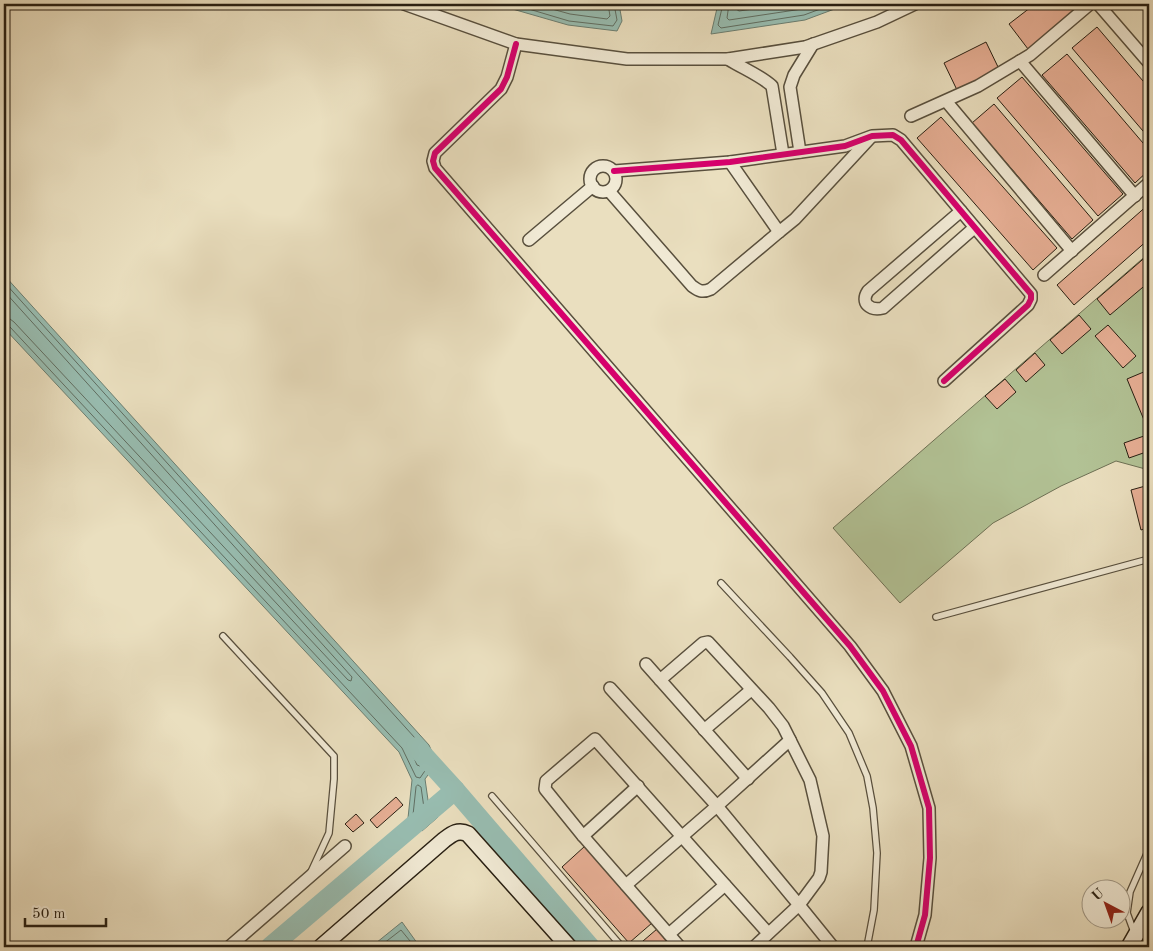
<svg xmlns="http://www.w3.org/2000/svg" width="1153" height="951" viewBox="0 0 1153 951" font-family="'Old Standard TT',serif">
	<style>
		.green { fill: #b2c295; stroke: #6d7054 }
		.water { fill: #98bdb1; stroke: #6b7e71 }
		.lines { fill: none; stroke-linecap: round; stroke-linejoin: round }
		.shore { stroke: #606e62; stroke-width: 1 }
		.river { stroke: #98bdb1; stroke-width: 20 }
		.building { fill: #e7af95; stroke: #281f12 }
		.lane-casing { stroke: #584f3d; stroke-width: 8 }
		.street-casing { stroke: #584f3d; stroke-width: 14 }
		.secondary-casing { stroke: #281f12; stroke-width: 18 }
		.lane { stroke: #f1ead5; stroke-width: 5.5 }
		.street { stroke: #f1ead5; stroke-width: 11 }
		.secondary { stroke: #f1ead5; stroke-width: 15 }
		.cycleway-casing { stroke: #f1ead5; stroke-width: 9 }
		.cycleway { stroke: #d6006c; stroke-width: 6 }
	</style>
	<rect width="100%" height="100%" fill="#eadfbf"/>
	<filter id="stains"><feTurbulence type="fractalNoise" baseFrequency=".004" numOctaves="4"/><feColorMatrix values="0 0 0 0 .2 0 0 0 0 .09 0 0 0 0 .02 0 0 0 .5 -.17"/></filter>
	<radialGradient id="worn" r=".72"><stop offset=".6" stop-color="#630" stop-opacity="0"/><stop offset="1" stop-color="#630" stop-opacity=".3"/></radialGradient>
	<!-- green -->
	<path class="green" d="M1149,253V470L1116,461L1061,486L993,523L900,603L833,528Z"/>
	<!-- water -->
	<g class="water">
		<path d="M495,4H619L622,21L617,31L568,25Z"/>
		<path d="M718,4H848L805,20L711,34Z"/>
		<path d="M4,275L429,745L437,763L425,779L429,807L438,817L422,831L408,818L412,780L399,752L4,328Z"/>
		<path d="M402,922L420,947H371Z"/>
	</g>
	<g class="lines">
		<!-- shore -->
		<g class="shore">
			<path d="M512,4L569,21L613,26L617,20L614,4"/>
			<path d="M534,4L570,14L607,19L610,16L608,4"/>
			<path d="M723,4L718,25L721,28L804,15L834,4"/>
			<path d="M729,4L727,18L729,20L802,9L816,4"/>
			<path d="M737,4L736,9L739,11L788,4"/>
			<path d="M4,282L424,748L431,762L420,778L416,777L402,748L10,327L4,325"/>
			<path d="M4,291L352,677L351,681L348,680L14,322L10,319L4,318"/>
			<path d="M411,746H414L423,760L420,766L417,765L410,749Z"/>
			<path d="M418,785L421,787L424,808L430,816L422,823L413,815L416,787Z"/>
			<path d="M379,947L401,930L415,947"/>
		</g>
		<!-- river -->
		<g class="river">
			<path d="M416,747L455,790L590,947"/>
			<path d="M270,947L455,790"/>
		</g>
	</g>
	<!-- building -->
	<g class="building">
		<path d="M1035,4H1080L1082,6L1028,49L1009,24Z"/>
		<path d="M1097,27L1149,88V138L1072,48Z"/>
		<path d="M986,42L999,69L957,90L944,63Z"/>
		<path d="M1067,54L1149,150V170L1135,183L1042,75Z"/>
		<path d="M1022,77L1123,194L1098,216L997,98Z"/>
		<path d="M994,104L1093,220L1072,239L972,123Z"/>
		<path d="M941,117L1057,248L1033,270L917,138Z"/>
		<path d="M1149,204V239L1074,305L1057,285Z"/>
		<path d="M1149,254V282L1110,315L1097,299Z"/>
		<path d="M1079,315L1091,329L1062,354L1050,340Z"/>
		<path d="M1108,325L1136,356L1123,368L1095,336Z"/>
		<path d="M1035,353L1045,365L1026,382L1016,370Z"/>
		<path d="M1146,371L1149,379V432L1127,379Z"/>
		<path d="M1005,379L1016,392L997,409L985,396Z"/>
		<path d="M1144,436L1149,451L1129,458L1124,443Z"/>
		<path d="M1149,485V527L1141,530L1131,490Z"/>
		<path d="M396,797L403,805L377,828L370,820Z"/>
		<path d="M356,814L364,823L353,832L345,824Z"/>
		<path d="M585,846L652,923L629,943L562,867Z"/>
		<path d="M657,929L673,947H636Z"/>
	</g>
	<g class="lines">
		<defs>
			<g id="lane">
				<path d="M721,583L790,657L822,693L849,733L867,776L873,808L877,853L874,910L867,947"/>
				<path d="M936,617L1149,559"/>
				<path d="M223,636L334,756V779L329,833L311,872"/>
				<path d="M492,796L622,947"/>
				<path d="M1134,932L1127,913L1130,892L1149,849"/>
			</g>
			<g id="street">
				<path d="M404,4L516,44L627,59H728L805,47L877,22L915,4"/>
				<path d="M1098,4L1149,63"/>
				<path d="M516,44L507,77L501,89L435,153L433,161L435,168L850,646L883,691L911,746L929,808L930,858L925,915L916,947"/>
				<path d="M728,59C742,68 760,75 772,86L783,154"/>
				<path d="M1020,61L1135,196"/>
				<path d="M946,101L1072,251"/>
				<path d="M911,116L978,86L1030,55L1090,4"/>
				<path d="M800,152L790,87L794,75L813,44"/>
				<path d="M730,162L779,232L795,219L871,137"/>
				<circle cx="603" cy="179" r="13"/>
				<path d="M614,171L730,162L845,146L872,136L893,135L901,140L1031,294V299L1028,305L944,381"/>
				<path d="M609,191L692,286C699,291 702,293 711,289L779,232"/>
				<path d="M961,211L868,291C860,303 870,311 883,308L974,228"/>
				<path d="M529,240L593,186"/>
				<path d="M1044,275L1149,183"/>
				<path d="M646,664L748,779"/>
				<path d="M610,688L717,806L799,905L819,878L821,872L823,836L810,780L790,740"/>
				<path d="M704,730L751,690"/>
				<path d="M583,836L638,786"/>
				<path d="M626,885L717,806L790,740L783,726L769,708L708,642L703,643L660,680"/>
				<path d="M669,934L725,885"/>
				<path d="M229,947L345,846"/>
				<path d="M680,947L583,836L545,789L546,781L595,739L768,933"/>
				<path d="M754,947L799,905L833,947"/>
			</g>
			<g id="secondary">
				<path d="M321,947L444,840C452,834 458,829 468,834L569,947"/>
				<path d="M1129,947L1149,912"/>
			</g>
		</defs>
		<!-- lane casing -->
		<use href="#lane" class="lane-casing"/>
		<!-- street casing -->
		<use href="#street" class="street-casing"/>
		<!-- secondary casing -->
		<use href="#secondary" class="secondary-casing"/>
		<!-- lane -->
		<use href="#lane" class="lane"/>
		<!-- street -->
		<use href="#street" class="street"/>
		<!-- secondary -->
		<use href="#secondary" class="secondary"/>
		<defs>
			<g id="cycleway">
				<path d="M516,44L507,77L501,89L435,153L433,161L435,168L850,646L883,691L911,746L929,808L930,858L925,915L916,947"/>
				<path d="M614,171L730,162L845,146L872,136L893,135L901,140L1031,294V299L1028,305L944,381"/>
			</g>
		</defs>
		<!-- cycleway casing -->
		<use href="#cycleway" class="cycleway-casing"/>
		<!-- cycleway -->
		<use href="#cycleway" class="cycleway"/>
	</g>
	<!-- margin -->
	<rect width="1153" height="951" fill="none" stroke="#eadfbf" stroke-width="20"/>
	<rect x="5" y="5" width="1143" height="941" fill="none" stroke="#281f12" stroke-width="2.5"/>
	<rect x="10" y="10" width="1133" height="931" fill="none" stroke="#281f12"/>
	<!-- north arrow -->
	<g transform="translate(1106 904) rotate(319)"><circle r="24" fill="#f1ead5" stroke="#a19987"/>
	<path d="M0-4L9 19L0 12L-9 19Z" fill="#8f2418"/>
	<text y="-8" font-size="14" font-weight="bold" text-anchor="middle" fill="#281f12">U</text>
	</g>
	<!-- scale -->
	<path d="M25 918v8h81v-8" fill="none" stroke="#281f12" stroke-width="2.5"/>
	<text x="32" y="918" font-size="15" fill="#281f12" stroke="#f1ead5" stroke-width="4" paint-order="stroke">50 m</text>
	<rect width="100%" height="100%" filter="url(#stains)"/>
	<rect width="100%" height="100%" fill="url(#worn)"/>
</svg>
